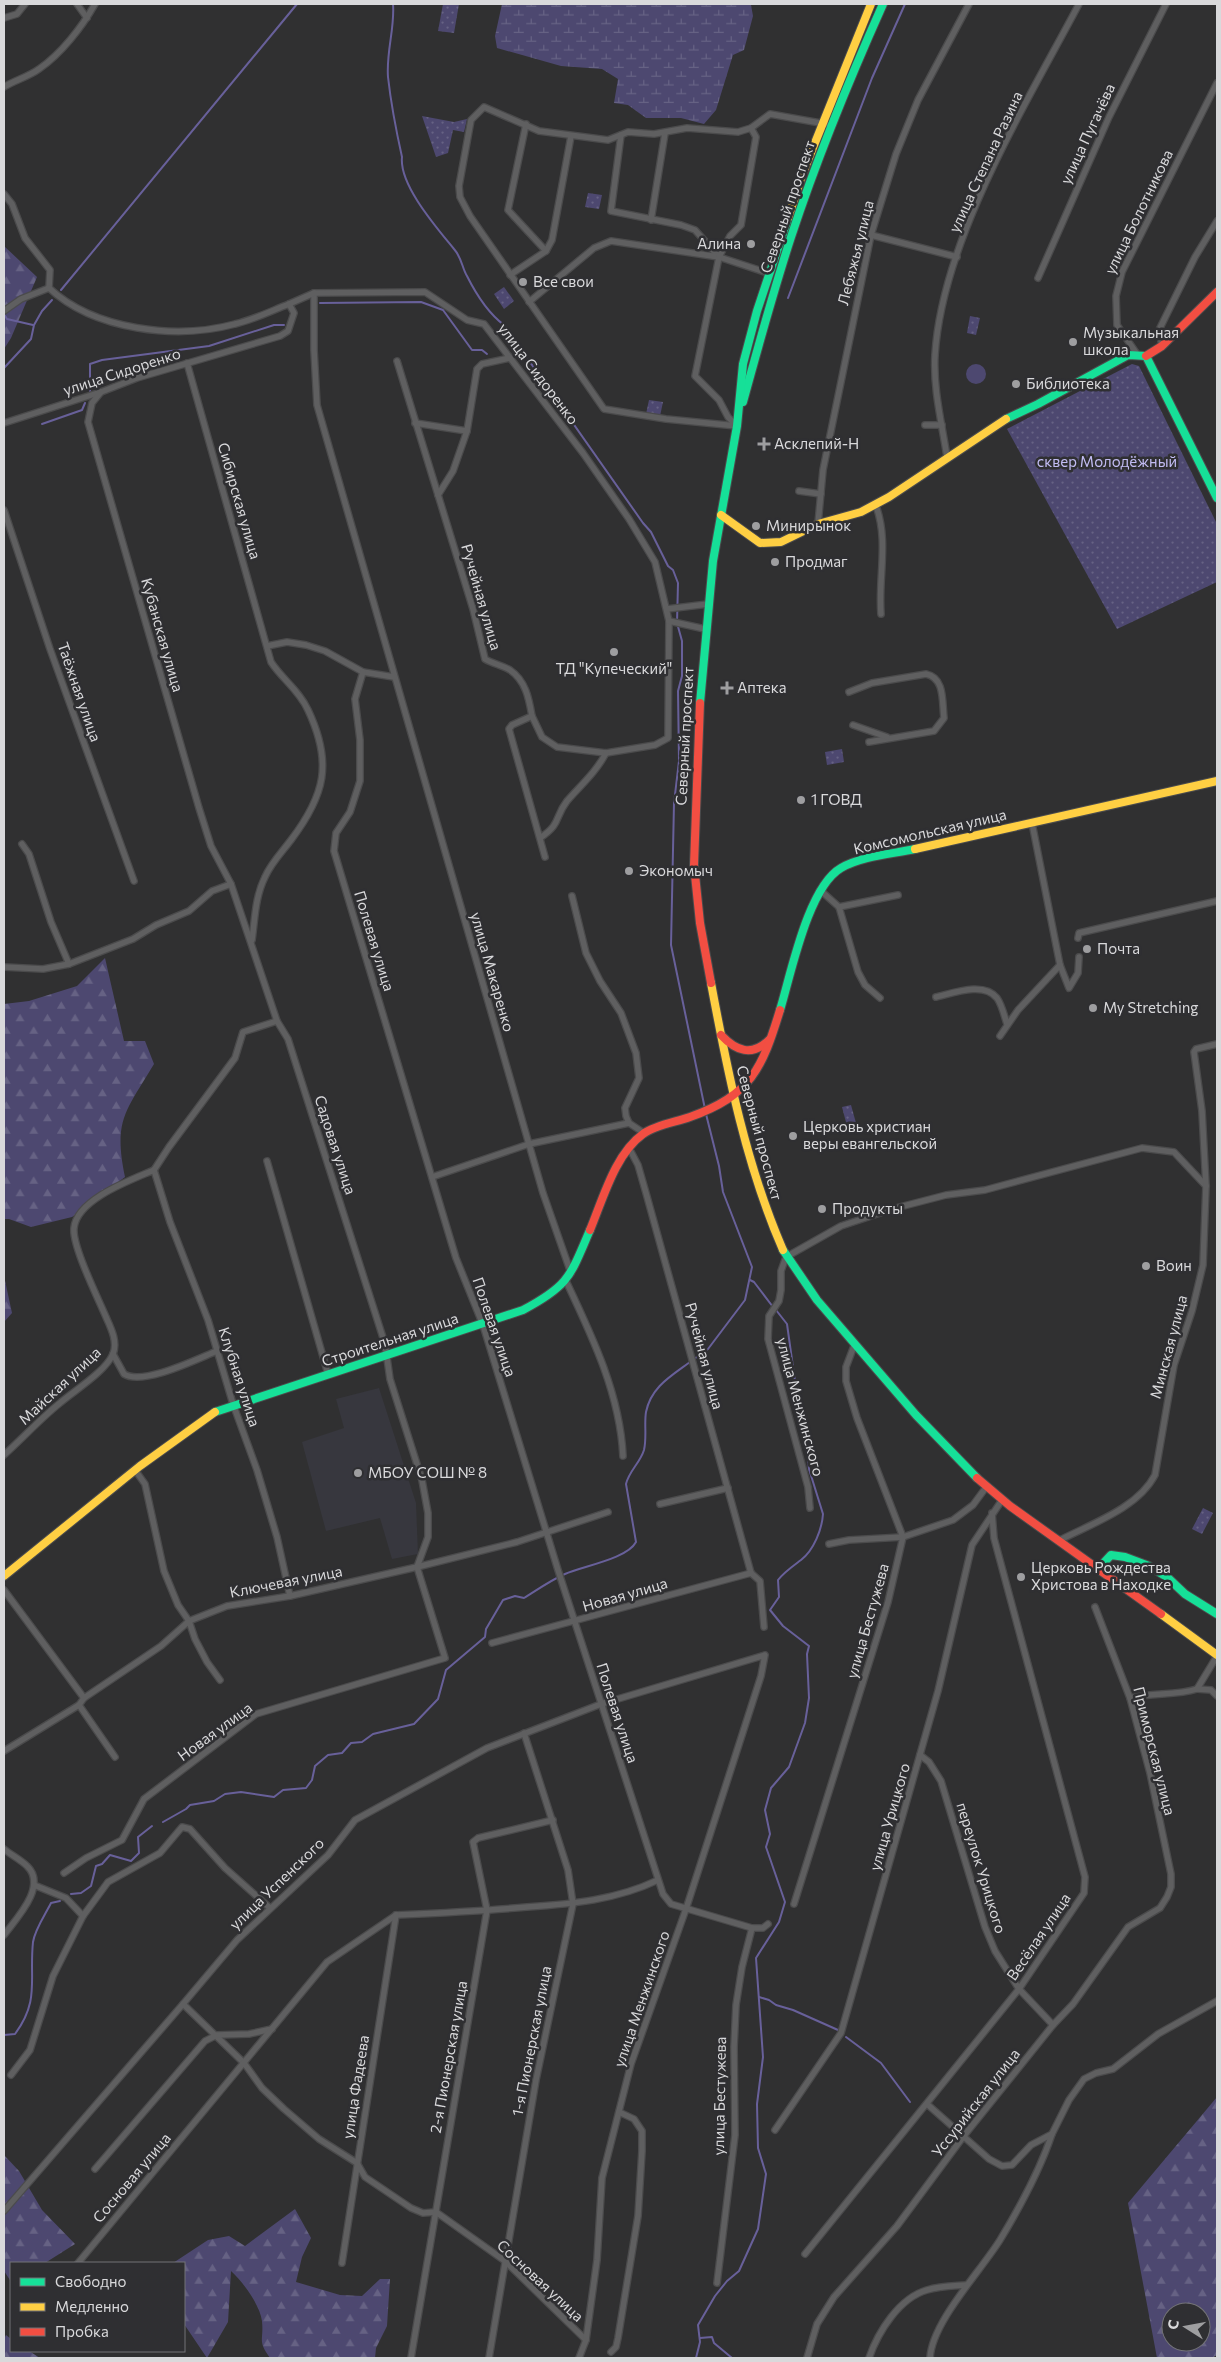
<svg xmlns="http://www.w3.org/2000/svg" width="1221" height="2362" viewBox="0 0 1221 2362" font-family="Commissioner,sans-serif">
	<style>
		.built { fill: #37373e }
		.green { fill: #4d4870 }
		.forest { fill: url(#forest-firs); fill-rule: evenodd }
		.wetland { fill: url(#wetland-marsh) }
		.park { fill: url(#park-dots) }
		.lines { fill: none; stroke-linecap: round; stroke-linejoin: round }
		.stream { stroke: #68609a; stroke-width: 2 }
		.street-casing { stroke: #4b4b4c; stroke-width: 8 }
		.fast-casing { stroke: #4b4b4c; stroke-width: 10 }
		.slow-casing { stroke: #4b4b4c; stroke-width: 10 }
		.jam-casing { stroke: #4b4b4c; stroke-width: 10 }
		.street { stroke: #5f5f60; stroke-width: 5.5 }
		.fast { stroke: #16e098; stroke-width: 8 }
		.slow { stroke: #ffcf43; stroke-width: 8 }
		.jam { stroke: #f24e42; stroke-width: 8 }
		.poi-dot { fill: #9e9ea0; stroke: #2f2f32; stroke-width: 2 }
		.labels { text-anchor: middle; stroke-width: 5; stroke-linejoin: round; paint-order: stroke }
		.street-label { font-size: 15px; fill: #d9d9db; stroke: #2f2f32 }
		.poi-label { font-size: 15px; fill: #d9d9db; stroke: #2f2f32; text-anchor: start }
		.park-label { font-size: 15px; fill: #c2bcf3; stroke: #2f2f32 }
	</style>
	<defs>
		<pattern id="forest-firs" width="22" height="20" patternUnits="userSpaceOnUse" patternTransform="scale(1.25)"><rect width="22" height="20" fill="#4d4870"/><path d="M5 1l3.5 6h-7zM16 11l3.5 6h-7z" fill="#666284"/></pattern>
		<pattern id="wetland-marsh" width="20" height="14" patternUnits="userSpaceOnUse" patternTransform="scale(1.25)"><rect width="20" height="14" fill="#4d4870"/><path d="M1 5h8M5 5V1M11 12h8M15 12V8" fill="none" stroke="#666284"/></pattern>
		<pattern id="park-dots" width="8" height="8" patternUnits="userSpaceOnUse" patternTransform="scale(1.25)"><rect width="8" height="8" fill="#4d4870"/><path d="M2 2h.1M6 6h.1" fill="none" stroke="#666284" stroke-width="1.8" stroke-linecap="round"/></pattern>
	</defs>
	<rect width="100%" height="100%" fill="#303031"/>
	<!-- built -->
	<path class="built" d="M379,1388L416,1503L418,1554L392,1559L380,1518L326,1531L302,1442L344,1428L336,1399Z"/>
	<!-- green -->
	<circle class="green" cx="976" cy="374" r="10"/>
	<!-- forest -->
	<g class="forest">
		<path d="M4,246L37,277L11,338L4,349Z"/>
		<path d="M105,958L124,1041H145L154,1064C126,1111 113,1120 125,1177L72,1217L31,1227L9,1219H4V1004L29,1001L77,986Z"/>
		<path d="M4,1276L12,1313L4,1322Z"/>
		<path d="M1217,2097V2355L1212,2358H1157L1128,2203ZM1171,2312H1201V2342H1171Z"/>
		<path d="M4,2155L19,2171L42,2210L75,2244L45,2263H11L10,2280L4,2271Z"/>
		<path d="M295,2209L311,2238L302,2257L296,2282L340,2295L362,2296L380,2279H390L387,2326L376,2348L375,2358H270C257,2340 264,2341 262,2321C260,2305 243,2282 231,2271L228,2322L207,2358L184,2324V2263H173L208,2240L229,2236L245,2246Z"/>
		<path d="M6,2335L11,2339V2351H29L40,2358H4V2339Z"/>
	</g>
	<!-- wetland -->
	<path class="wetland" d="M502,4H749L751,5L753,16L744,50L733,55L716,110L704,124L681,118H646L628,105L614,103L618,79L602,69L561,66L497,48L495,36Z"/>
	<!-- park -->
	<g class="park">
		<path d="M443,4H459L454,33L438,31Z"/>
		<path d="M422,116L454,122L467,119L464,132L453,130L448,153L436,157Z"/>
		<path d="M588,193L602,195L599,209L585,207Z"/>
		<path d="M504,287L514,301L504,309L494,294Z"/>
		<path d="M970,316L980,318L976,335L967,333Z"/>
		<path d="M1132,364L1139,366L1217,524V582L1117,629L1007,429Z"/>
		<path d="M649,400L663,402L660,416L646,414Z"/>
		<path d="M842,749L844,762L827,765L825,752Z"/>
		<path d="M851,1105L856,1123L847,1126L842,1107Z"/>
		<path d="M1203,1508L1213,1513L1202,1534L1192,1529Z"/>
	</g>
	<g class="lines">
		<!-- stream -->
		<g class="stream">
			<path d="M393,4C395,28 386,52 388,77C391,104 396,130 402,157C399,185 437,228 454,249C462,258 462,268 467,276C476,294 488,313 504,325L643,523L651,532L668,566L673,570L678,583L677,623L682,641V676L678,691L679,761L674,803L671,945L705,1109"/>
			<path d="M61,290L297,4"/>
			<path d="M788,298L872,78L905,4"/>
			<path d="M320,303L421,302L443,310L472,350H482L487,354"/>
			<path d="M4,314L7,319L33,325"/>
			<path d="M4,368L31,339L34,325L42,311L52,300"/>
			<path d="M90,391V364L102,360L209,346L274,325H284"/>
			<path d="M42,424L82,410L85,403"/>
			<path d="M750,1280L754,1282L773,1307"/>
			<path d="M694,1359L708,1349L745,1300L752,1267L723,1192L719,1166L706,1114"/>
			<path d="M163,1822L186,1809L190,1805L214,1801L225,1794L241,1792L274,1797L283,1790L306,1788L312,1780L315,1766L328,1755L342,1753L351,1743L362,1742L373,1734L414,1724L438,1699L446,1670L485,1637L486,1629L503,1600L515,1596L524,1598C537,1590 551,1580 565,1574C583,1566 627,1559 636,1542L626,1484C629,1471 640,1463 644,1450C647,1437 644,1424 646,1412C651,1387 671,1376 690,1362"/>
			<path d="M71,1894L81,1893L91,1886L96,1866L102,1864L110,1855L131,1861L139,1853L138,1837L152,1826"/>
			<path d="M759,1997L769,2000L776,2005L793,2010L838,2030"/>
			<path d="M4,2035L15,2034C40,2000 29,1980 33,1942C35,1929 45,1915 51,1903L60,1901"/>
			<path d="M846,2037L881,2063L910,2102"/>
			<path d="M700,2338L712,2337L714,2343L732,2358"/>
			<path d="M696,2358L700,2342L698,2325L715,2296L727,2281L739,2271L758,2229L766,2174L758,2148L757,2104L763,2057L756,1958L779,1922L785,1902L766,1847L770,1834L765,1810L771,1788L789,1767L805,1723L809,1698L807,1654L809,1646L783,1626L770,1610L779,1597L778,1580C784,1572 793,1566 801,1560C814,1550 822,1529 823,1514L809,1469L806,1432L800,1423L797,1409L798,1403L787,1324L776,1310"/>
		</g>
		<defs>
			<g id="street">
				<path d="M77,4L87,18"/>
				<path d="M4,18L17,14L25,4"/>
				<path d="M4,87C15,80 28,77 39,69C61,54 82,27 95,4"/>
				<path d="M526,124L508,210L546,251"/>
				<path d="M621,135L611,211L681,225L695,230L719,257"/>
				<path d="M4,194L12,204L25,238L50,270L49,288"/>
				<path d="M651,220L665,133"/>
				<path d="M871,235L957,257"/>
				<path d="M510,275L546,251L552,240L571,136"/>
				<path d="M1038,278L1109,117L1166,4"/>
				<path d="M314,293V350L317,405L543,1193L571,1273"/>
				<path d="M529,302L594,248L611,241L719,257L768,273"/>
				<path d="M4,311L21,299L49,288C94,330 176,340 235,324C253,320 271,311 289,304"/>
				<path d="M1162,346L1159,330L1195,257L1217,221"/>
				<path d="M1137,354L1117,325L1116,296L1122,272L1217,83"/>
				<path d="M397,361L473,609L485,659C493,664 502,665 510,670C526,681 529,699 532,716L512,725L509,729L545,857"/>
				<path d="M187,363L271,662C282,679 299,690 308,710C333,763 325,795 291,840C282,852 271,863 265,877C255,897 255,919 252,940"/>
				<path d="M4,423L101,392L137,378L280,336L288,331L294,313L289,304L314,293L425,292L467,320L484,324L583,453L629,519L655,562L669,621L668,738L655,745L606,753L557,747L542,737L532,716"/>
				<path d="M415,423L467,431L477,369L482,364L510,358"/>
				<path d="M925,425H942"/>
				<path d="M737,426L666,419L604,409L470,216L460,197L459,186L471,120L484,107L539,131L608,140L628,132L654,134L687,128L738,132L751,128L770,114L826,124"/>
				<path d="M737,426L728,417L719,400L695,376L719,257L730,236L741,225L756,137L751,128"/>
				<path d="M947,457C942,424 933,389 935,355C942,240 1025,106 1079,4"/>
				<path d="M799,491L821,494"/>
				<path d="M438,495L453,471L467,431"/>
				<path d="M876,506C889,541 878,578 881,614"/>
				<path d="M4,510L50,649L134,881"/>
				<path d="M818,524L823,470L871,235L896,154L918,100L969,4"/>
				<path d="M667,609L708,604"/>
				<path d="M669,621L705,629"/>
				<path d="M267,646L287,642L306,645L325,651L363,672L394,677"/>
				<path d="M363,672L355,699L360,740V781L350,812L336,833L334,851L456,1258L483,1325L558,1570L663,1894L671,1904L752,1928"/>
				<path d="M849,692L872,683L926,674C945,678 942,701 944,718L934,731L869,742"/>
				<path d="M853,725L887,737"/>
				<path d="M1032,823L1060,965L1069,988L1078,973L1079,957"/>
				<path d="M540,838C562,823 554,818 567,801C581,785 596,772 606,753"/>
				<path d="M22,844L29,854L51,922L69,964"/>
				<path d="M820,890L839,907L858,972L865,985L880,998"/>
				<path d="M572,896L586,953L600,981L621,1013L636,1053L639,1078L625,1108L626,1116L629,1123L644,1133"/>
				<path d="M839,907L898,895"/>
				<path d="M1078,938L1079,933L1217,901"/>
				<path d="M4,967L43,969L69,964L133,939L156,925L189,911L212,891L231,884"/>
				<path d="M936,997C953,993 984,981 997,998C1002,1005 1004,1015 1007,1024"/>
				<path d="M1000,1036L1018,1010L1060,965"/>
				<path d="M629,1148L638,1165L646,1193L751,1573"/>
				<path d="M267,1161L328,1374"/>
				<path d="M154,1170L170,1222L208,1320L233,1404L257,1470L277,1537L290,1596"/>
				<path d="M154,1170L169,1147L235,1058L243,1032L277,1021"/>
				<path d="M432,1177L529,1144L629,1123"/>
				<path d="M566,1281C592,1336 620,1394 623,1456"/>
				<path d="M113,1354L124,1374C143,1386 197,1359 217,1351"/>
				<path d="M4,1455C23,1438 40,1419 60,1403C75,1390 105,1372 113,1354C118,1342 111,1328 106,1317C98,1298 72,1246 74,1228C77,1199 131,1180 154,1170"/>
				<path d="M135,1470L145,1484L164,1571L178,1605L189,1621L195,1639L207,1662L220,1680"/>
				<path d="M660,1504L728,1488"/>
				<path d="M810,1508L808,1487L768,1339L769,1316L779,1301L781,1290V1271L786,1257L841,1226L892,1209L946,1195L985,1190L1142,1148L1174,1152L1206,1186"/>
				<path d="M1060,1540C1091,1524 1138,1508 1155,1475L1174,1365L1192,1311L1203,1265L1206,1186L1202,1111L1194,1052L1196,1049L1217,1044"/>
				<path d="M829,1544L849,1540L903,1537L953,1520L973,1505L987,1486"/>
				<path d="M751,1573L760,1581L764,1627"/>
				<path d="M4,1590L84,1698"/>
				<path d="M492,1643L751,1573"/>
				<path d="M1197,1689L1211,1690L1217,1696"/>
				<path d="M1130,1698C1153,1692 1175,1696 1197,1689L1217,1656"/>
				<path d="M79,1705L115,1757"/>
				<path d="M4,1751L79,1705L84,1698L161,1646L189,1621L227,1606L290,1596L417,1567L517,1542L608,1512"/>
				<path d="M920,1755L929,1762L941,1781L985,1927L995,1951L1019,1989L1053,2025"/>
				<path d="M4,1849C11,1855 20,1859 27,1866C48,1886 16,1919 4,1935"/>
				<path d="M64,1873L86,1858L122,1840L144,1799L256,1714L445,1658L417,1567L428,1537V1513L422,1480L390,1379L385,1344L288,1039L277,1021L231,884L211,846L199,808L88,422L92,403L101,392"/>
				<path d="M34,1885L66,1898L83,1916"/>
				<path d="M794,1904L888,1602L903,1537L857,1418L846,1381V1367L854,1346"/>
				<path d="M396,1915C440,1913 483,1911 527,1907C572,1904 616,1900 658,1880"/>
				<path d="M183,2004L244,2063L262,2088L284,2109L319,2139L357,2163L365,2177L411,2208L423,2213L436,2212L505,2261L586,2340"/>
				<path d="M11,2075L30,2050L53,1976L83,1916L108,1882L160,1853L182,1827L190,1829L225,1868L270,1908"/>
				<path d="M927,2104L989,2159L1002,2166L1012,2165L1031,2145L1052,2134L1069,2100L1084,2079L1096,2073L1113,2069L1158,2034L1217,2001"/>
				<path d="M775,2130L841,2033L938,1691L972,1545L1002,1500"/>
				<path d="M95,2169L205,2041L217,2035L249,2034L272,2029"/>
				<path d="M4,2211L183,2004L237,1940L328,1855L355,1820L487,1748L601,1704L765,1655L761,1676L686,1909L631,2064L602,2178L597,2260L586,2340L579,2358"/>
				<path d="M805,2254L1019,1989L1084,1893L1085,1877L994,1538L992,1513"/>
				<path d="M78,2263L327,1962L396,1915"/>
				<path d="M342,2263L396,1915"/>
				<path d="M717,2283L735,2135L734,2047L736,2005L742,1967L752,1928H763L768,1924"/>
				<path d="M611,2352L616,2347L618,2338L638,2216L642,2151V2131L634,2119L619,2112"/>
				<path d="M411,2358L487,1910L473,1842L478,1838L553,1820"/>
				<path d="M489,2358L536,2080L573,1904L568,1870L524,1733"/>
				<path d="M807,2358L817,2324L834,2297L897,2226L963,2137L1053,2025L1073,2004L1128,1927L1160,1908L1167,1897L1171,1887V1874L1150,1773L1130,1698L1095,1607"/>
				<path d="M869,2358C878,2332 899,2298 927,2290C940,2286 954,2286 966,2285"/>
				<path d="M930,2358C932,2322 980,2272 1000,2240C1020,2207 1040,2170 1052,2134"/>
			</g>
			<g id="fast">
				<path d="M1146,356L1217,498"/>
				<path d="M743,402C758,347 773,292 791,237C817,158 849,80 883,4"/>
				<path d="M1006,419L1038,404L1128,355L1146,356"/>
				<path d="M700,703L713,561L737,426L743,364L757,311L788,218"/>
				<path d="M780,1010C791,974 808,887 841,868C862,856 892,854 915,849"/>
				<path d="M783,1250L817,1300L916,1415L977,1478"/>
				<path d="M215,1412L523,1310C570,1285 570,1276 590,1230"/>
				<path d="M1098,1569L1111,1555L1125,1557L1149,1566L1167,1577L1185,1594L1217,1614"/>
			</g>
			<g id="slow">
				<path d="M788,218L802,175L871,4"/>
				<path d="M721,515L760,543L781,542L818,524L861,512L889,497L1006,419"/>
				<path d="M915,849L1217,781"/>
				<path d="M711,983C728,1074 746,1165 783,1250"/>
				<path d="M4,1576L140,1466L215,1412"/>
				<path d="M1161,1614L1217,1655"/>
			</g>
			<g id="jam">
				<path d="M1146,356L1162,346L1217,292"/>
				<path d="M700,703L694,865L700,923L711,983"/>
				<path d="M721,1035C736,1051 752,1057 769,1040"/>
				<path d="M590,1230C603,1199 615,1154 643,1134C655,1125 676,1122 690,1117C751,1095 762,1069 780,1010"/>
				<path d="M977,1478L1010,1506L1161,1614"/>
			</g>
		</defs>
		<!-- street casing -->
		<use href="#street" class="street-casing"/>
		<!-- fast casing -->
		<use href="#fast" class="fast-casing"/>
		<!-- slow casing -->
		<use href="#slow" class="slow-casing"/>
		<!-- jam casing -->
		<use href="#jam" class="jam-casing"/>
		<!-- street -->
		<use href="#street" class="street"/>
		<!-- fast -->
		<use href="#fast" class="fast"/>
		<!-- slow -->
		<use href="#slow" class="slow"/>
		<!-- jam -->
		<use href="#jam" class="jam"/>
	</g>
	<!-- markers -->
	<g class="poi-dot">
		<circle cx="751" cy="244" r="5"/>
		<circle cx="523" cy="282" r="5"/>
		<circle cx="1073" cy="342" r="5"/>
		<circle cx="1016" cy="384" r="5"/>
		<path d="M761.5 436.5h5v5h5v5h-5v5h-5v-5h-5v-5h5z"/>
		<circle cx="756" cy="526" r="5"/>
		<circle cx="775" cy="562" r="5"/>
		<circle cx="614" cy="652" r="5"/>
		<path d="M724.5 680.5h5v5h5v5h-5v5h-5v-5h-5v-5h5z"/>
		<circle cx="801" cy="800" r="5"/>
		<circle cx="629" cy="871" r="5"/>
		<circle cx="1087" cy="949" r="5"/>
		<circle cx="1093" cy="1008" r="5"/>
		<circle cx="793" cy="1136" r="5"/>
		<circle cx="822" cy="1209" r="5"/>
		<circle cx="1146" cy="1266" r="5"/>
		<circle cx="358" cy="1473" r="5"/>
		<circle cx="1021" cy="1577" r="5"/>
	</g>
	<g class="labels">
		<!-- street labels -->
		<g class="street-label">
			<text transform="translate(1088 134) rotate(-65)" y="5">улица Пугачёва</text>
			<text transform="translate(986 162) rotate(-65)" y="5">улица Степана Разина</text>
			<text transform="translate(788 207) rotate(-71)" y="5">Северный проспект</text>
			<text transform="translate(1139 212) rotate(-64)" y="5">улица Болотникова</text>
			<text transform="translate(856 253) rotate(-76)" y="5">Лебяжья улица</text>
			<text transform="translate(122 372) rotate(-18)" y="5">улица Сидоренко</text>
			<text transform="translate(538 374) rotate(53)" y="5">улица Сидоренко</text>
			<text transform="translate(239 501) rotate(74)" y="5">Сибирская улица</text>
			<text transform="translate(481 597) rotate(74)" y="5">Ручейная улица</text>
			<text transform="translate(162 635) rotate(74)" y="5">Кубанская улица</text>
			<text transform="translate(79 692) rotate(71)" y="5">Таёжная улица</text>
			<text transform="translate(685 736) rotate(-87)" y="5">Северный проспект</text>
			<text transform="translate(930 832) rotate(-13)" y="5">Комсомольская улица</text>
			<text transform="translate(374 941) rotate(73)" y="5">Полевая улица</text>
			<text transform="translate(492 972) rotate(74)" y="5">улица Макаренко</text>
			<text transform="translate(759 1133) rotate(75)" y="5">Северный проспект</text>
			<text transform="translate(335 1145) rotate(72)" y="5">Садовая улица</text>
			<text transform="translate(494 1327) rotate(71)" y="5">Полевая улица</text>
			<text transform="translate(390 1340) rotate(-18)" y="5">Строительная улица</text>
			<text transform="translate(1169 1347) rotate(-75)" y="5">Минская улица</text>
			<text transform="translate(704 1356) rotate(75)" y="5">Ручейная улица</text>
			<text transform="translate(239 1377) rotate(72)" y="5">Клубная улица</text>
			<text transform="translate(60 1386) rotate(-43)" y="5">Майская улица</text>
			<text transform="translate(800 1407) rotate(75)" y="5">улица Менжинского</text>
			<text transform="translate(286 1582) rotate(-11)" y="5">Ключевая улица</text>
			<text transform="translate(625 1595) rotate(-16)" y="5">Новая улица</text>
			<text transform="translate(868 1621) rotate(-74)" y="5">улица Бестужева</text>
			<text transform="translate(617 1713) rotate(72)" y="5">Полевая улица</text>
			<text transform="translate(215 1732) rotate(-36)" y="5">Новая улица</text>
			<text transform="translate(1154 1751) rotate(76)" y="5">Приморская улица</text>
			<text transform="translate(890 1817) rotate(-74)" y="5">улица Урицкого</text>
			<text transform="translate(981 1868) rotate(73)" y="5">переулок Урицкого</text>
			<text transform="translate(277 1884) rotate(-44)" y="5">улица Успенского</text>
			<text transform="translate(1039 1937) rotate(-56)" y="5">Весёлая улица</text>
			<text transform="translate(642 1999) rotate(-71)" y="5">улица Менжинского</text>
			<text transform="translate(532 2041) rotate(-79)" y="5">1-я Пионерская улица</text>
			<text transform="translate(449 2057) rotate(-80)" y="5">2-я Пионерская улица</text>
			<text transform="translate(356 2087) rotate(-81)" y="5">улица Фадеева</text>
			<text transform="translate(720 2096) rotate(-89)" y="5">улица Бестужева</text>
			<text transform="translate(976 2103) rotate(-52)" y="5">Уссурийская улица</text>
			<text transform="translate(132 2178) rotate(-50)" y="5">Сосновая улица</text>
			<text transform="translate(540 2281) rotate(43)" y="5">Сосновая улица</text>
		</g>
		<!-- poi labels -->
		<g class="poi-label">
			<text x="741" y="249" text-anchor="end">Алина</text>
			<text x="533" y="287">Все свои</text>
			<text x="1083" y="338">Музыкальная<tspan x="1083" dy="17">школа</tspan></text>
			<text x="1026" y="389">Библиотека</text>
			<text x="774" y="449">Асклепий-Н</text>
			<text x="766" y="531">Минирынок</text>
			<text x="785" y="567">Продмаг</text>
			<text x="614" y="674" text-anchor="middle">ТД "Купеческий"</text>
			<text x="737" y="693">Аптека</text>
			<text x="811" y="805">1 ГОВД</text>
			<text x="639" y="876">Экономыч</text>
			<text x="1097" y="954">Почта</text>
			<text x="1103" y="1013">My Stretching</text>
			<text x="803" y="1132">Церковь христиан<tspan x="803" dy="17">веры евангельской</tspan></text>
			<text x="832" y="1214">Продукты</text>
			<text x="1156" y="1271">Воин</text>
			<text x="368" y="1478">МБОУ СОШ № 8</text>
			<text x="1031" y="1573">Церковь Рождества<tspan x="1031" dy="17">Христова в Находке</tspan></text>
		</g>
		<!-- park labels -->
		<g class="park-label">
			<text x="1107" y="467">сквер Молодёжный</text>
		</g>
	</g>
	<!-- border -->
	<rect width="1221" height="2362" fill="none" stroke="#d9d9db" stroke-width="10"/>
	<!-- legend -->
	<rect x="10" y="2262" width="175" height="90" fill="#2f2f32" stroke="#737376"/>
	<rect x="20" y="2278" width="25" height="8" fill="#16e098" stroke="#737376"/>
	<text x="55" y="2287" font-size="15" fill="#d9d9db">Свободно</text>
	<rect x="20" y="2303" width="25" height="8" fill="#ffcf43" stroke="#737376"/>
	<text x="55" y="2312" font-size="15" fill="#d9d9db">Медленно</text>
	<rect x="20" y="2328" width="25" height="8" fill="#f24e42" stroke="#737376"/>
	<text x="55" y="2337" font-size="15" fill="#d9d9db">Пробка</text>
	<!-- north arrow -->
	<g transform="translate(1186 2327) rotate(281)"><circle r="24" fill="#2f2f32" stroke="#737376"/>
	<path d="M0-4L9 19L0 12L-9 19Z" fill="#9e9ea0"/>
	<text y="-8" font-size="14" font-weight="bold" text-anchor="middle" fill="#d9d9db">С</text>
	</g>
</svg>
